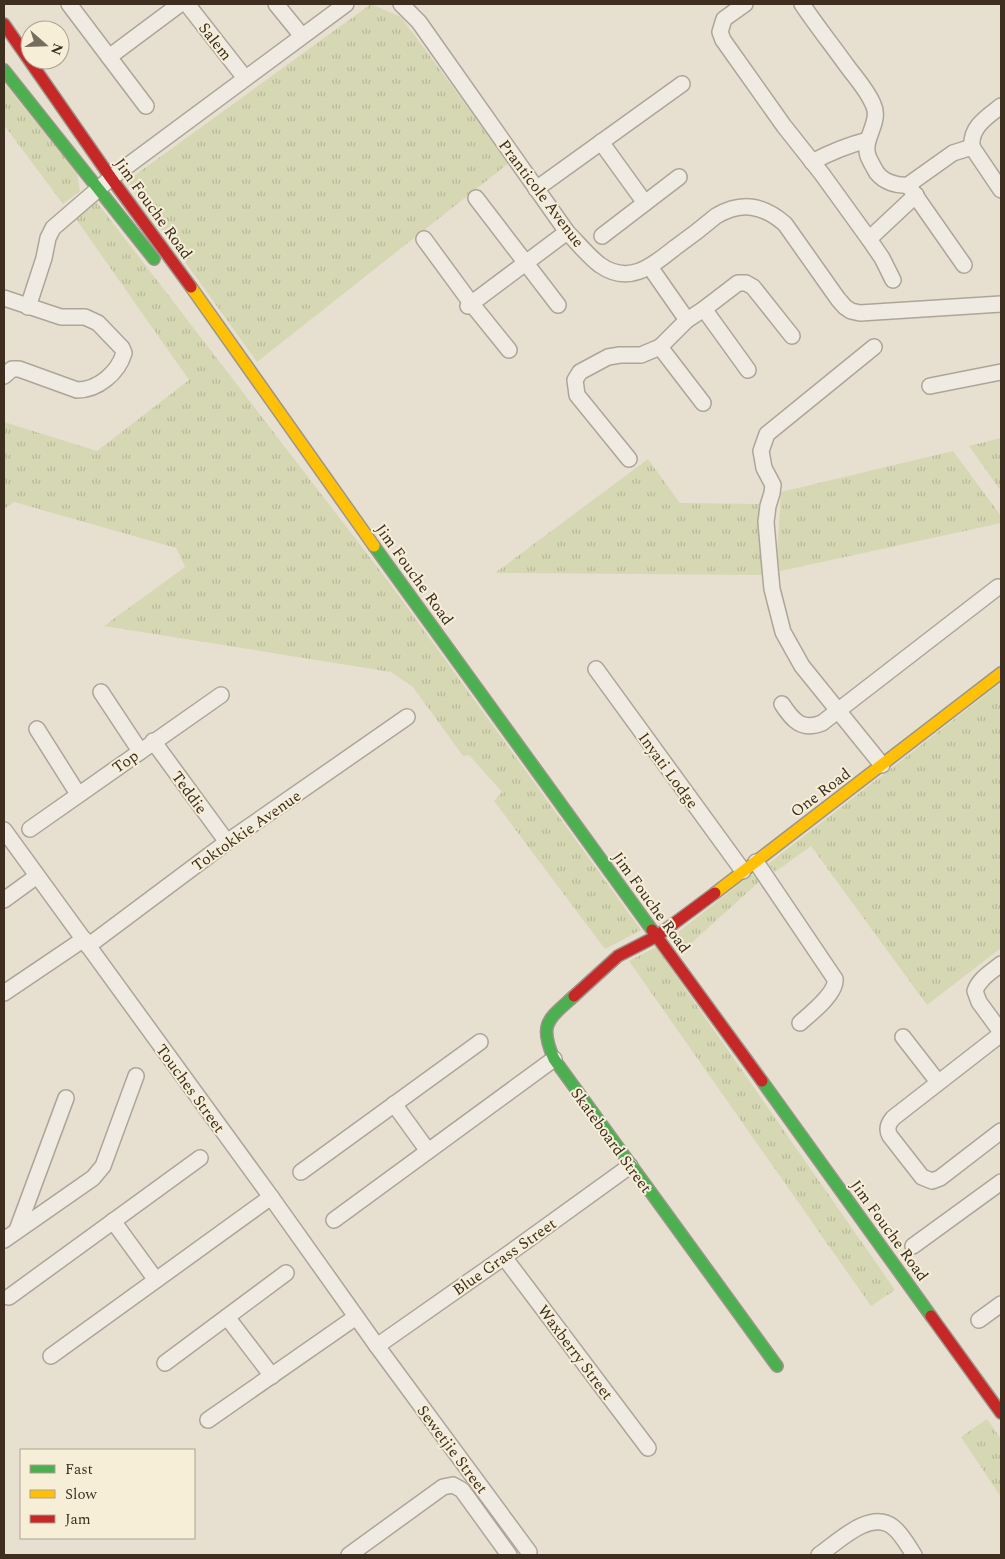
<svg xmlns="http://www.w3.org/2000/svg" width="1005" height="1559" viewBox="0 0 1005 1559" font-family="Spectral,serif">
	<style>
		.park { fill: url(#park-tufts) }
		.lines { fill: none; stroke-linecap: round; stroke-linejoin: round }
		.street-casing { stroke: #ada599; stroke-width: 18 }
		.fast-casing { stroke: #9c958a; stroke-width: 14 }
		.slow-casing { stroke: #9c958a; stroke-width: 14 }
		.jam-casing { stroke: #9c958a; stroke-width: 14 }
		.street { stroke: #efebe3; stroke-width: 15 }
		.fast { stroke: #4caf50; stroke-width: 11 }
		.slow { stroke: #ffc107; stroke-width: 11 }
		.jam { stroke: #c62828; stroke-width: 11 }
		.labels { text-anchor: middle; stroke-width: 4; stroke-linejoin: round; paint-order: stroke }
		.street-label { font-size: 16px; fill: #3d2e20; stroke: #f7eed8 }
	</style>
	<defs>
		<pattern id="park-tufts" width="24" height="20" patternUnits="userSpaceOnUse" patternTransform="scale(1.25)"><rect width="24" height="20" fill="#d6d7b3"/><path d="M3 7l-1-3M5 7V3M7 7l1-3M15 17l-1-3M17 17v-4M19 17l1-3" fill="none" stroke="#b9b99a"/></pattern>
	</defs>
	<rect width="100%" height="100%" fill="#e7e0d1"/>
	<!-- park -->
	<g class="park">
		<path d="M371,4L401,17L509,163L257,362L127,181Z"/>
		<path d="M4,83L77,173L80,191L63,204L4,125Z"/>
		<path d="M96,201L391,585L641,930L605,949L494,801L502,792L469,755L463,756L413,687L391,672L104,626L185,567L176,548L14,502L4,509V422L97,451L189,380L76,219Z"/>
		<path d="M1001,438V491L969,446Z"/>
		<path d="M953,451L1001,516V523L776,572L781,492Z"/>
		<path d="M648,459L680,503L760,504L762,575L495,573Z"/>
		<path d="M1001,683V948L927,1005L811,846L775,872L768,864Z"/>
		<path d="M752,874L759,882L687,947L676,934Z"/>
		<path d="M656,947L895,1290L871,1306L629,961Z"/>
		<path d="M987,1419L1001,1439V1497L961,1437Z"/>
	</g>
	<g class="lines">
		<defs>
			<g id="street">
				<path d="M69,4L146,106"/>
				<path d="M187,4L245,78"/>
				<path d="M276,4L302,36"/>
				<path d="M401,4L419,22L567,232C578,243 588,256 600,265C630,286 653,265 676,247C690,237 703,227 716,216C742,201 763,205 785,224L838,299L845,307L851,311L860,313L1001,304"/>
				<path d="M745,4L724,19L720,32L723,40L784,126L822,174L869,239L882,258L893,280"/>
				<path d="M802,4C816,25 832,45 847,66C856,78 867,90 873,104C882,122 862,138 868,156C870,161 874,168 877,173C884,182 897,186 908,185L953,153L972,147"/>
				<path d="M109,57L180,4"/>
				<path d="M601,142L645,203"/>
				<path d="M972,147C970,127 987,117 1001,106"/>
				<path d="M972,147L1001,190"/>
				<path d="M812,162C831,152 848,145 868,140"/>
				<path d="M908,185L964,265"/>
				<path d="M536,189L682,84"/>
				<path d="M476,198L558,305"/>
				<path d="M602,236L679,177"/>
				<path d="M424,239L471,303L509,350"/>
				<path d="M869,239L916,195"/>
				<path d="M650,267L687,320"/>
				<path d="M4,298L61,317H85L98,323L122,348L124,353C118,373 98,390 77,390L19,369H12L4,376"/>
				<path d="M468,306L567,232"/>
				<path d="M28,307L44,258L48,238L53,228L111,178L346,4"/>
				<path d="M704,309L748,370"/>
				<path d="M660,347L703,403"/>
				<path d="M874,347L767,434L761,451L764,468L773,485L772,493L768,506L766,522L770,568L772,589L783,632L802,666L882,765"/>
				<path d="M930,386L1001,372"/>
				<path d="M629,459L577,395L575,380L580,372L608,357L620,355H641L660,347L687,320L704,309L738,283H746L753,287L792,336"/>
				<path d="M596,669L743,871"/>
				<path d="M101,692L140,751"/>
				<path d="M782,704C793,721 802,731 822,723L998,587"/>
				<path d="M37,729L78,794"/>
				<path d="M153,741L227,842"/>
				<path d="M30,829L221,695"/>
				<path d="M4,830L271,1197L377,1346L529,1552"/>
				<path d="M756,862L835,979C837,993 810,1014 800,1023"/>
				<path d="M4,900L37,876"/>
				<path d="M88,946L227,842L407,717"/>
				<path d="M1001,964C991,972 979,979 975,991L979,1002L1001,1032"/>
				<path d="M4,993L84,939"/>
				<path d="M1001,1034L893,1118C888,1124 886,1129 890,1136L922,1177L932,1181L940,1178L1001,1131"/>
				<path d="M903,1037L938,1082"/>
				<path d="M394,1104L428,1151"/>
				<path d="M301,1172L480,1042"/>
				<path d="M334,1220L554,1059"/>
				<path d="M113,1221L156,1280"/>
				<path d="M17,1230L66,1098"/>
				<path d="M4,1240L93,1178L103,1166L136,1076"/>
				<path d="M913,1246L1001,1182"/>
				<path d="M504,1257L648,1448"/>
				<path d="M9,1297L200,1158"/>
				<path d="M227,1317L272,1376"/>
				<path d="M979,1320L1001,1304"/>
				<path d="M377,1346L504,1257L630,1166"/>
				<path d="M51,1356L271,1197"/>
				<path d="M165,1363L286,1273"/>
				<path d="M208,1420L356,1317"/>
				<path d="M349,1555L443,1487L453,1485L462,1490L509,1555"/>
				<path d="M819,1555C838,1542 870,1509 893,1527C902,1534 908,1546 914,1555"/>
			</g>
			<g id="fast">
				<path d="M4,70L154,259"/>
				<path d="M374,546L652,930"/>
				<path d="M574,996C549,1019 538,1023 554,1059L777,1366"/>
				<path d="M762,1081L931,1316"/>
			</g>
			<g id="slow">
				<path d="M191,287L374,546"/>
				<path d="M715,893L1001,673"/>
			</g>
			<g id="jam">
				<path d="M4,24L111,178L191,287"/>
				<path d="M652,930L762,1081"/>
				<path d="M574,996L618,956L657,936L715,893"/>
				<path d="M931,1316L1001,1413"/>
			</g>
		</defs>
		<!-- street casing -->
		<use href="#street" class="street-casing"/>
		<!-- fast casing -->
		<use href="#fast" class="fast-casing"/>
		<!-- slow casing -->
		<use href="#slow" class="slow-casing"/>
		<!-- jam casing -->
		<use href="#jam" class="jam-casing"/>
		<!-- street -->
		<use href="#street" class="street"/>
		<!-- fast -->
		<use href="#fast" class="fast"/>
		<!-- slow -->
		<use href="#slow" class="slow"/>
		<!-- jam -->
		<use href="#jam" class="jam"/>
	</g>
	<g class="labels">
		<!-- street labels -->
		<g class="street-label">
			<text transform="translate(216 41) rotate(52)" y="6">Salem</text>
			<text transform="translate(542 193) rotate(53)" y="6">Pranticole Avenue</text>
			<text transform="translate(154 208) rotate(54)" y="6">Jim Fouche Road</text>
			<text transform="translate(415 574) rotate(54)" y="6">Jim Fouche Road</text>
			<text transform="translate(125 761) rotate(-35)" y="6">Top</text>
			<text transform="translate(669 770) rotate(54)" y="6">Inyati Lodge</text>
			<text transform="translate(190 792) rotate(54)" y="6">Teddie</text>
			<text transform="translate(820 792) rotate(-37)" y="6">One Road</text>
			<text transform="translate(246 830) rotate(-35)" y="6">Toktokkie Avenue</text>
			<text transform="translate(652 902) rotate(54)" y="6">Jim Fouche Road</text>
			<text transform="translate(191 1088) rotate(54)" y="6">Touches Street</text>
			<text transform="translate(612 1140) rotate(54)" y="6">Skateboard Street</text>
			<text transform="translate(890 1230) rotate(54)" y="6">Jim Fouche Road</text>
			<text transform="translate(504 1256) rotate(-35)" y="6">Blue Grass Street</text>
			<text transform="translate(576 1352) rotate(53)" y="6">Waxberry Street</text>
			<text transform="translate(453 1449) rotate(53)" y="6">Sewetjie Street</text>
		</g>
	</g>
	<!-- border -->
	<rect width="1005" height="1559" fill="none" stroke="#3d2e20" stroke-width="10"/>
	<!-- legend -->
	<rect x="20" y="1449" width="175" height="90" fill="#f7eed8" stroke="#ada18e"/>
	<rect x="30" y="1465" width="25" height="8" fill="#4caf50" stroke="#ada18e"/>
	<text x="65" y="1474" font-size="15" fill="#3d2e20">Fast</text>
	<rect x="30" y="1490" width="25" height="8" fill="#ffc107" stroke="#ada18e"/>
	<text x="65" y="1499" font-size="15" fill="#3d2e20">Slow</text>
	<rect x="30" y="1515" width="25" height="8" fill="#c62828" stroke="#ada18e"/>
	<text x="65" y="1524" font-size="15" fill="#3d2e20">Jam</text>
	<!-- north arrow -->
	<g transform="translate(45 45) rotate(110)"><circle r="24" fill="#f7eed8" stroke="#ada18e"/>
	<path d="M0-4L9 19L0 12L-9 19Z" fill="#786c5e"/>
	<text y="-8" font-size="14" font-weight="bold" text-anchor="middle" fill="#3d2e20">N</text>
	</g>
</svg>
